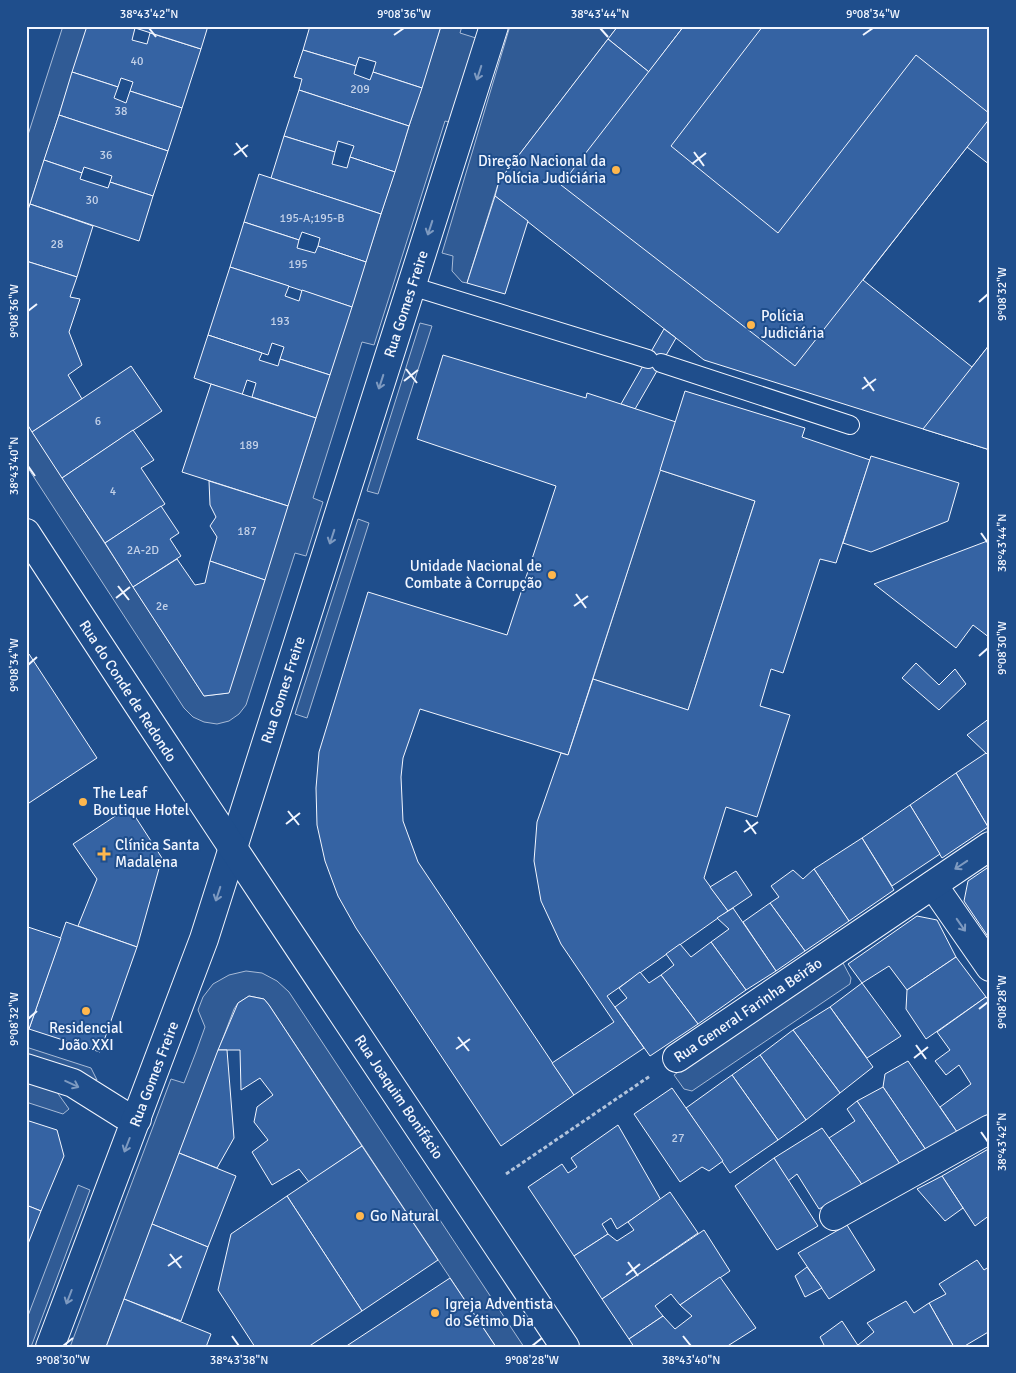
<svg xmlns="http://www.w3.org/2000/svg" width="1016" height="1373" viewBox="0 0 1016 1373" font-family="Signika,sans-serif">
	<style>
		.built { fill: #305b95; stroke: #a8bbd7 }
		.building { fill: #3563a3; stroke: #f2f6ff }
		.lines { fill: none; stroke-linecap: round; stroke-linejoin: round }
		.service-casing { stroke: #f2f6ff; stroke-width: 20 }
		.minor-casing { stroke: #f2f6ff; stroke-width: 30 }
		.tertiary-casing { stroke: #f2f6ff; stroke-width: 30 }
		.secondary-casing { stroke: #f2f6ff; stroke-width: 30 }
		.path { stroke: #b3c4dc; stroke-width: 3; stroke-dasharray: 4 2.5; stroke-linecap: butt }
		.service { stroke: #1f4e8c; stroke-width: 18 }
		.minor { stroke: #1f4e8c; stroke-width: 28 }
		.tertiary { stroke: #1f4e8c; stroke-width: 28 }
		.secondary { stroke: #1f4e8c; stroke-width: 28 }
		.oneway { stroke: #7e9ac0 }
		.ticks { fill: none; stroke: #f2f6ff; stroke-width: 2 }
		.poi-dot { fill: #ffb74d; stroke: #1f4e8c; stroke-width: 2 }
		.labels { text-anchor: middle; stroke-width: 4; stroke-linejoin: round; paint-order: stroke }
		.number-label { font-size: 12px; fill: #c3d1e8 }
		.poi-label { font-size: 15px; fill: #f2f6ff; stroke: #1f4e8c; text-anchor: start }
		.street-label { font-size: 15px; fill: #f2f6ff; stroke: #1f4e8c }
		.neatline { fill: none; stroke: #f2f6ff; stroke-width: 2 }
		.ticks-label { font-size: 12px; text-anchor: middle; fill: #f2f6ff }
	</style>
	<rect width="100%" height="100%" fill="#1f4e8c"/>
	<!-- built -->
	<g class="built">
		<path d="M63,26H88L26,216V141Z"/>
		<path d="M441,26H462L460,33L476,38L449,122L445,121L374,345L362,342L313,498L323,502L306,556L295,553L246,705L239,714L229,721L217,724L204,722L193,717L184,708L26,465V422L204,696L228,693Z"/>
		<path d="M510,26H618L499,181L467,283L462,282L452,271L453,256L442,253Z"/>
		<path d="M420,323L432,326L378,494L367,491Z"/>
		<path d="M660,470L755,501L688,710L593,679Z"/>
		<path d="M358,519L369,523L307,718L295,714Z"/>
		<path d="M845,959L843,963L851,978L850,984L692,1091L684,1089L674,1075Z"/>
		<path d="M246,971L262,973L277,981L289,992L524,1347H496L269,1005L264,999L249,996L238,1003L234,1009L106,1347H70L171,1079L184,1083L196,1052L205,1027L198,1010L203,997L213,984L229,975Z"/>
		<path d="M26,1047L91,1068L97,1080L88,1079L26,1059Z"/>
		<path d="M26,1078L54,1088L69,1109L63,1114L26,1102Z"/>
		<path d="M78,1185L90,1190L31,1347H26V1321Z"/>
	</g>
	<!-- building -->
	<g class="building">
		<path d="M87,26H129L135,28L132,40L147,44L150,33L201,49L182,108L130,91L133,82L121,78L118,87L72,72Z"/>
		<path d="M129,26H208L201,49Z"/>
		<path d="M310,26H441L422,88L373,72L376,62L359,57L356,66L303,50Z"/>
		<path d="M618,26H684L649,72L608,39Z"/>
		<path d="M684,26H990V165L967,147L863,280L972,367L990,344V450L704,360L495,196L499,181L608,39L649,72Z"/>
		<path d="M684,26H763L671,146L778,233L916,55L990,114V118L795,366L561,185Z"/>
		<path d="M303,50L356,66L354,74L370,80L373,72L422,88L409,126L299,90L302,79L294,77Z"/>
		<path d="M72,72L118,87L114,98L126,103L130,91L182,108L168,151L59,115Z"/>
		<path d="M299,90L409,126L395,172L350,157L354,146L338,141L335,152L284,136Z"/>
		<path d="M59,115L168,151L153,196L110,182L112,176L84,167L82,173L44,160Z"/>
		<path d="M284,136L335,152L332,164L347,168L350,157L395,172L381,214L271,178Z"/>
		<path d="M44,160L82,173L80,179L108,188L110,182L153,196L139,241L30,204Z"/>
		<path d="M259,174L381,214L366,262L318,246L320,238L302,232L299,240L244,222Z"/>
		<path d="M495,196L528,221L505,294L467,283Z"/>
		<path d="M30,204L93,226L77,277L26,261V216Z"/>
		<path d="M244,222L299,240L297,248L315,253L318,246L366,262L352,307L230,267Z"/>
		<path d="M26,261L77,277L70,297L80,299L69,332L82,365L68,375L82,399L32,432L26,422Z"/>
		<path d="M230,267L289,286L285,296L299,301L302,290L352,307L330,375L280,359L284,347L272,343L268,355L208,335Z"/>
		<path d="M664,329L676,338L635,409L621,404Z"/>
		<path d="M208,335L262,353L259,360L278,366L280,359L330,375L316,418L252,397L256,383L247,380L242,395L194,378Z"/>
		<path d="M990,344V450L923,429L972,367Z"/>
		<path d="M443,355L586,398L587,393L676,422L568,755L420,709L403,758L401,777L403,821L418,862L574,1095L501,1146L356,928L338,896L325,861L317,825L316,788L319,752L368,592L507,635L556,486L417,439Z"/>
		<path d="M131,366L162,411L62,478L32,432Z"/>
		<path d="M211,384L316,418L288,506L182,472Z"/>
		<path d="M685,391L805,428L802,437L870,460L836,563L820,559L783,673L771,669L760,706L790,715L757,817L726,807L704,878L728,911L607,996L644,1048L574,1095L552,1063L614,1022L561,944L541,901L534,861L537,822L561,753L568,755L593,679L688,710L755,501L660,470Z"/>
		<path d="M133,430L154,460L141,468L165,504L105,543L62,478Z"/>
		<path d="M871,456L959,483L948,521L871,552L843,543Z"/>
		<path d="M209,481L288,506L265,580L210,561L217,537L210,526L216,517L210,505Z"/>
		<path d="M161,506L179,533L170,539L181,556L133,587L105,543Z"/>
		<path d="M990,540V638L973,625L956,648L874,584Z"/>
		<path d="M177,559L195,585L205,583L210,561L265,580L229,693L204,696L133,587Z"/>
		<path d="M29,654L97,758L26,805V655Z"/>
		<path d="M916,663L939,685L955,669L966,684L939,710L902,678Z"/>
		<path d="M990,718V757L967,735Z"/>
		<path d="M986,753L990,757L988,827L956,773Z"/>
		<path d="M956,773L988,827L942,858L910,805Z"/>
		<path d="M910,805L940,854L892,886L862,838Z"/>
		<path d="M129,807L162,858L137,947L78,926L97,879L73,844Z"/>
		<path d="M862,838L894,890L849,921L814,869Z"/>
		<path d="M990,866V938H989L964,901L968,881Z"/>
		<path d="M814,869L849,921L805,951L770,903L779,897L771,886L793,870L803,879Z"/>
		<path d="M736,871L752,895L728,911L710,887Z"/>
		<path d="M770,903L805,951L776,971L743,922Z"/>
		<path d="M733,908L776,971L746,990L711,942L729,929L717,918Z"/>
		<path d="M917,916L937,920L956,957L907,990L889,966L862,983L848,964Z"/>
		<path d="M66,922L137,947L100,1052L29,1029Z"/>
		<path d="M28,927L61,938L29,1029L26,1028V933Z"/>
		<path d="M711,942L746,990L698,1024L661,975L674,965L666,954L680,944L691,957Z"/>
		<path d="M956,957L986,997L926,1039L906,1009L907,990Z"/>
		<path d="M640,972L649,983L661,975L698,1024L650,1056L615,1007L627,998L619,988Z"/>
		<path d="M862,983L901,1036L867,1058L830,1007Z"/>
		<path d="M249,996L264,999L269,1005L362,1146L309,1182L299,1169L272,1185L252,1152L268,1140L254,1122L257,1107L273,1095L260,1078L241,1090L240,1050H218L238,1003Z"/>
		<path d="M986,997L990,1002V1114L957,1132L940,1107L971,1084L959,1065L946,1075L935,1061L950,1050L937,1032Z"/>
		<path d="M830,1007L873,1067L840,1093L793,1030Z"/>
		<path d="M793,1030L840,1093L806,1120L760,1055Z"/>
		<path d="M218,1050H227L234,1138L217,1168L179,1153Z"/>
		<path d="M760,1055L806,1120L778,1140L732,1075Z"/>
		<path d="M908,1061L957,1132L926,1150L883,1087L885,1074Z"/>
		<path d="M732,1075L778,1140L730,1173L686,1108Z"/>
		<path d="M883,1087L926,1150L900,1164L857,1101Z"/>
		<path d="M672,1088L723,1161L709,1171L702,1167L680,1182L634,1114Z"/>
		<path d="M857,1101L900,1164L863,1186L829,1138L855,1121L847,1109Z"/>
		<path d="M26,1120L57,1130L64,1156L41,1211L26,1205Z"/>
		<path d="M618,1125L661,1200L617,1229L611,1218L602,1224L608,1234L574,1256L528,1187L562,1164L568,1173L577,1167L571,1158Z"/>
		<path d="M822,1128L863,1186L819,1209L797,1174L788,1181L774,1158Z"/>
		<path d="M362,1146L438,1260L362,1311L287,1196Z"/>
		<path d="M990,1148V1215L975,1226L942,1176Z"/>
		<path d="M179,1153L236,1176L208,1247L152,1224Z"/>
		<path d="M774,1158L818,1226L777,1250L735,1186Z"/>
		<path d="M942,1176L963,1208L945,1221L917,1189Z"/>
		<path d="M670,1192L698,1233L602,1299L574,1256L608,1234L617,1241L634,1230L628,1222Z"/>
		<path d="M287,1196L362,1311L308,1347H255L218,1290L231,1234Z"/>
		<path d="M26,1205L41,1211L26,1249Z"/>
		<path d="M152,1224L208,1247L181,1321L124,1299Z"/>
		<path d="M847,1225L875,1270L829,1299L798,1253Z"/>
		<path d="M704,1230L730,1271L680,1305L671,1294L655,1306L663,1316L629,1339L602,1299Z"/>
		<path d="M977,1260L984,1270L990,1266V1331L963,1347H954L929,1303L946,1294L939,1284Z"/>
		<path d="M807,1267L822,1288L805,1297L795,1276Z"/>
		<path d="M720,1277L756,1328L726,1347H634L629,1339L663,1316L675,1329L692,1316L680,1305Z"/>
		<path d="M450,1278L496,1347H345Z"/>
		<path d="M124,1299L211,1334L206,1347H106Z"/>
		<path d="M906,1301L914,1313L929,1303L954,1347H859L858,1345L874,1332L867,1323Z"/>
		<path d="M842,1321L859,1347H825L820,1337Z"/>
	</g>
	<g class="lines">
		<defs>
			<g id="service">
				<path d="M411,286L648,359"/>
				<path d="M661,363L850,425"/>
			</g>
			<g id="minor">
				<path d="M933,885L990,967"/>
				<path d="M677,1058L990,846"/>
				<path d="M26,1068L73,1083L124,1115L137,1119"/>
				<path d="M834,1216L990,1129"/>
			</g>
			<path id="tertiary" d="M50,1347L204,939L494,26"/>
			<path id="secondary" d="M26,533C203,806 385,1076 565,1347"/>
		</defs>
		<!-- service casing -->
		<use href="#service" class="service-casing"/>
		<!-- minor casing -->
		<use href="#minor" class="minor-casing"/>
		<!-- tertiary casing -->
		<use href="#tertiary" class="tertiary-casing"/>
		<!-- secondary casing -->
		<use href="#secondary" class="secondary-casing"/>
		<!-- path -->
		<path class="path" d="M506,1174L650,1076"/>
		<!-- service -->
		<use href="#service" class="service"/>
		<!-- minor -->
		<use href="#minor" class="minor"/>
		<!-- tertiary -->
		<use href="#tertiary" class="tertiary"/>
		<!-- secondary -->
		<use href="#secondary" class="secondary"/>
	</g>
	<!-- one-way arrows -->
	<defs><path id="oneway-shaft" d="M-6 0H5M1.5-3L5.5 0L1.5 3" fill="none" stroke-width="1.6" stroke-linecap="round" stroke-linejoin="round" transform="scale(1.25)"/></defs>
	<g class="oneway">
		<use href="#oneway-shaft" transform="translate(479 73) rotate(108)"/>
		<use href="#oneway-shaft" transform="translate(430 228) rotate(108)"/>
		<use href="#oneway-shaft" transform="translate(381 382) rotate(108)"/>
		<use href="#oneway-shaft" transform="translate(332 537) rotate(108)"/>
		<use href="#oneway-shaft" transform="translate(961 865) rotate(146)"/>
		<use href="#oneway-shaft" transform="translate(218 894) rotate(108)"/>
		<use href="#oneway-shaft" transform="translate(961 925) rotate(55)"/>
		<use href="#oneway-shaft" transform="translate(72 1084) rotate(25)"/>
		<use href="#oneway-shaft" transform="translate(127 1145) rotate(111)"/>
		<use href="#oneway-shaft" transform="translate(69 1297) rotate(111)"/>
	</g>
	<!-- ticks -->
	<path class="ticks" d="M149,28L156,37M600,28L608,37M394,35L404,28M863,35L873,28M236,143L247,157M694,152L704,166M234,155L248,145M692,164L706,153M979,302L988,294M28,311L37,304M406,369L417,383M864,377L874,391M404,381L418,370M862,389L876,379M28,466L35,476M981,533L988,543M118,586L129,600M576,594L586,608M116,598L130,587M574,606L588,596M979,656L988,648M28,665L37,657M288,811L299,825M746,820L756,834M286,824L300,813M744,832L758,822M979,1009L988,1002M28,1019L37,1011M458,1037L469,1051M916,1045L926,1059M456,1049L470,1039M914,1058L928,1047M981,1132L988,1142M170,1254L181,1268M628,1262L638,1276M168,1266L182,1256M626,1275L640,1264M232,1336L239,1346M683,1336L691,1346M63,1346L73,1338M532,1346L542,1338"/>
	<!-- markers -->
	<g class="poi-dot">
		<circle cx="616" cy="170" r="5"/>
		<circle cx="751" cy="325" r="5"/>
		<circle cx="552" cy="575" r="5"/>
		<circle cx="83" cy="802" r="5"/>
		<path d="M101.5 846.5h5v5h5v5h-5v5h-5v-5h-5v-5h5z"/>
		<circle cx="86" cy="1011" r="5"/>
		<circle cx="360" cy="1216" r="5"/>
		<circle cx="435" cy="1313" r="5"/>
	</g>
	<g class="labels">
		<!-- number labels -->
		<g class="number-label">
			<text x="137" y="65">40</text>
			<text x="360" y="93">209</text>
			<text x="121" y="115">38</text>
			<text x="106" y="159">36</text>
			<text x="92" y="204">30</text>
			<text x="312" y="222">195-A;195-B</text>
			<text x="57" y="248">28</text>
			<text x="298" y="268">195</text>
			<text x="280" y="325">193</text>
			<text x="98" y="425">6</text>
			<text x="249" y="449">189</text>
			<text x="113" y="495">4</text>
			<text x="247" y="535">187</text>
			<text x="143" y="554">2A-2D</text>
			<text x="162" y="610">2e</text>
			<text x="678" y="1142">27</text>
		</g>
		<!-- poi labels -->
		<g class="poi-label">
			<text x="606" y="166" text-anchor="end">Direção Nacional da<tspan x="606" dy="17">Polícia Judiciária</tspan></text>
			<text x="761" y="321">Polícia<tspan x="761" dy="17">Judiciária</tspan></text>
			<text x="542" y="571" text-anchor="end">Unidade Nacional de<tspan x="542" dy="17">Combate à Corrupção</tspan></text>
			<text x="93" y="798">The Leaf<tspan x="93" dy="17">Boutique Hotel</tspan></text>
			<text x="115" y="850">Clínica Santa<tspan x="115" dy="17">Madalena</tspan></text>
			<text x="86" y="1033" text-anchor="middle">Residencial<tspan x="86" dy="17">João XXI</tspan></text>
			<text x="370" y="1221">Go Natural</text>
			<text x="445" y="1309">Igreja Adventista<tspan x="445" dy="17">do Sétimo Dia</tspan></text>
		</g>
		<!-- street labels -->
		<g class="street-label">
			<text transform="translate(406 304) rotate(-72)" y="5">Rua Gomes Freire</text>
			<text transform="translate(283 690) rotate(-72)" y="5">Rua Gomes Freire</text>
			<text transform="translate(128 691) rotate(57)" y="5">Rua do Conde de Redondo</text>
			<text transform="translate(748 1010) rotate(-34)" y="5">Rua General Farinha Beirão</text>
			<text transform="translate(154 1074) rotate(-69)" y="5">Rua Gomes Freire</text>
			<text transform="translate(399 1097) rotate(56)" y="5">Rua Joaquim Bonifácio</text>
		</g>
	</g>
	<!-- border -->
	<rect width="1016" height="1373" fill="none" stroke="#1f4e8c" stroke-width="55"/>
	<rect x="28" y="28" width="960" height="1318" class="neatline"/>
	<g class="ticks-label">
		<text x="149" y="18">38°43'42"N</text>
		<text x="404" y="18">9°08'36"W</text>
		<text x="600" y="18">38°43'44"N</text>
		<text x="873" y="18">9°08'34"W</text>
		<text transform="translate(1002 294) rotate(-90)" y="4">9°08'32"W</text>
		<text transform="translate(14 311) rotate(-90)" y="4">9°08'36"W</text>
		<text transform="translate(14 466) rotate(-90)" y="4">38°43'40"N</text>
		<text transform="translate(1002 543) rotate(-90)" y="4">38°43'44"N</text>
		<text transform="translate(1002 648) rotate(-90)" y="4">9°08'30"W</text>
		<text transform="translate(14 665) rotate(-90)" y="4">9°08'34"W</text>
		<text transform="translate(1002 1002) rotate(-90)" y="4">9°08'28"W</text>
		<text transform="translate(14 1019) rotate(-90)" y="4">9°08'32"W</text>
		<text transform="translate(1002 1142) rotate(-90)" y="4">38°43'42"N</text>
		<text x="63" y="1364">9°08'30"W</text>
		<text x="239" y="1364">38°43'38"N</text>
		<text x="532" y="1364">9°08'28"W</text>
		<text x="691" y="1364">38°43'40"N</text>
	</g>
</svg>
